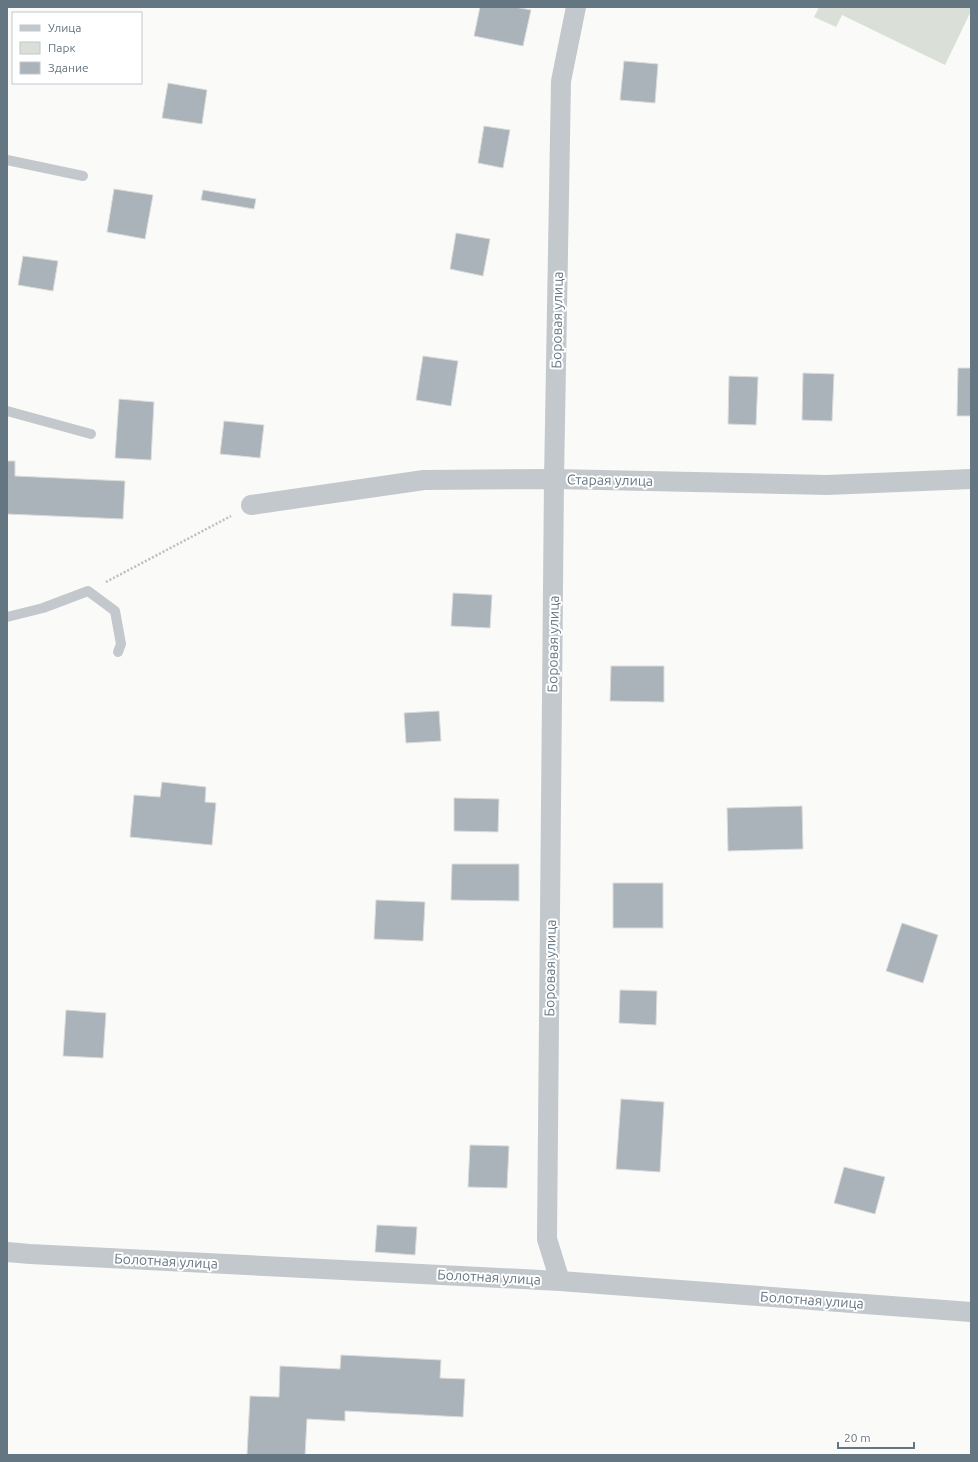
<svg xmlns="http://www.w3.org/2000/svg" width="978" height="1462" viewBox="0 0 978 1462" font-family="Ubuntu,sans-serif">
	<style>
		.green { fill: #dadfd7 }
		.building { fill: #aab3b9; stroke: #dcdcda }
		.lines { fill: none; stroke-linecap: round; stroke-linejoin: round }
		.path { stroke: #bbbfc2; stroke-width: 2.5; stroke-dasharray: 2 2; stroke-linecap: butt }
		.service { stroke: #c3c8cc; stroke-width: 10 }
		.minor { stroke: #c3c8cc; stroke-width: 20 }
		.labels { text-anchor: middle; stroke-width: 4; stroke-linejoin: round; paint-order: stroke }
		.street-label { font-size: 14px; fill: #657683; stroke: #fff }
	</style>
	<rect width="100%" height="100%" fill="#fafaf8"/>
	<!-- green -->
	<path class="green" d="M819,7H971V11L945,65L842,15L836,27L814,17Z"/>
	<!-- building -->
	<g class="building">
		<path d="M480,7H515L531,10L523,46L474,36Z"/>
		<path d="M624,61L658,64L655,103L620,100Z"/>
		<path d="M168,83L207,90L202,124L162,118Z"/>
		<path d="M484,126L510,130L503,168L478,163Z"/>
		<path d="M114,189L153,195L145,239L107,232Z"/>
		<path d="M203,190L256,199L254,209L201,200Z"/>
		<path d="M456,233L490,239L483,276L450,269Z"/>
		<path d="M23,256L58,261L53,291L18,285Z"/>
		<path d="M423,356L458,361L451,406L416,400Z"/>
		<path d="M958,368H971V416H957Z"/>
		<path d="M803,373L834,374L832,421L802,420Z"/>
		<path d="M729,376L758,377L756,425L728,424Z"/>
		<path d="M119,399L154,402L151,460L115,458Z"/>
		<path d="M224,421L264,425L260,458L220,454Z"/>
		<path d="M7,461H15V476L125,481L123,519L7,514Z"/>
		<path d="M453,593L492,595L490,628L451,626Z"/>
		<path d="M611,666H664V702L610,701Z"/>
		<path d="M439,711L441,741L406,743L404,713Z"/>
		<path d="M162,782L206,787L205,802L216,803L212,845L130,837L134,795L160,797Z"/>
		<path d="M454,798L499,799L498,832L454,831Z"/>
		<path d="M802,806L803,849L728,851L727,808Z"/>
		<path d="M452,864H519V901L451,900Z"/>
		<rect x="613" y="883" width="50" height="45"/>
		<path d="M376,900L425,902L423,941L374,939Z"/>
		<path d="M902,923L938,935L923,983L886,971Z"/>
		<path d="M620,990L657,991L656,1025L619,1023Z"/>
		<path d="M66,1010L106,1013L103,1058L63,1056Z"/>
		<path d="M621,1099L664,1102L660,1172L616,1169Z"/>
		<path d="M470,1145L509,1146L507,1188L468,1187Z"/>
		<path d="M844,1167L885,1177L875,1214L834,1203Z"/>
		<path d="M377,1225L417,1227L415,1255L375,1252Z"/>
		<path d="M341,1355L441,1360L440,1378L465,1379L463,1417L345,1411V1421L307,1419L305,1455H247L250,1396L279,1397L280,1366L340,1369Z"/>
	</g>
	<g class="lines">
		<!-- path -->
		<path class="path" d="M106,582L231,516"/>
		<!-- service -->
		<g class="service">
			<path d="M7,160L83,176"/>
			<path d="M7,411L91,434"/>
			<path d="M7,617L43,608L88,591L115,611L121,644L118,652"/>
		</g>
		<!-- minor -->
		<g class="minor">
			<path d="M251,505L424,480L554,479L827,485L971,479"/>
			<path d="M7,1252L30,1254L560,1281L971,1312"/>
			<path d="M560,1281L547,1239L554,479L561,81L576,7"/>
		</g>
	</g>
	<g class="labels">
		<!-- street labels -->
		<g class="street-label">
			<text transform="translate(557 320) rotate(-89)" y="5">Боровая улица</text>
			<text transform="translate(610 480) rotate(1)" y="5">Старая улица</text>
			<text transform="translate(553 644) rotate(-89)" y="5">Боровая улица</text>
			<text transform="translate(550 968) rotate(-89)" y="5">Боровая улица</text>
			<text transform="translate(166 1261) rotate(3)" y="5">Болотная улица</text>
			<text transform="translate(489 1277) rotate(3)" y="5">Болотная улица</text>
			<text transform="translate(812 1300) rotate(4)" y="5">Болотная улица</text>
		</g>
	</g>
	<!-- border -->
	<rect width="978" height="1462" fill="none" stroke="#657683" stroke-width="16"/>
	<!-- legend -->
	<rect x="12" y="12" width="130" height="72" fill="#ffffff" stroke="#c1c8cd"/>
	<rect x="20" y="25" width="20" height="6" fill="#c3c8cc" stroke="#c1c8cd"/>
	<text x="48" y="32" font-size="12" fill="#657683">Улица</text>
	<rect x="20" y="42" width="20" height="12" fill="#dadfd7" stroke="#c1c8cd"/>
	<text x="48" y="52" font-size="12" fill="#657683">Парк</text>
	<rect x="20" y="62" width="20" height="12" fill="#aab3b9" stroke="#c1c8cd"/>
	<text x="48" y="72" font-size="12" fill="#657683">Здание</text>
	<!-- scale -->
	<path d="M838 1442v6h76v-6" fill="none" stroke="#657683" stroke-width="2"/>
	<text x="844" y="1442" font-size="12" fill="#657683" stroke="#ffffff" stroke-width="3" paint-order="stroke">20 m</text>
</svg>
